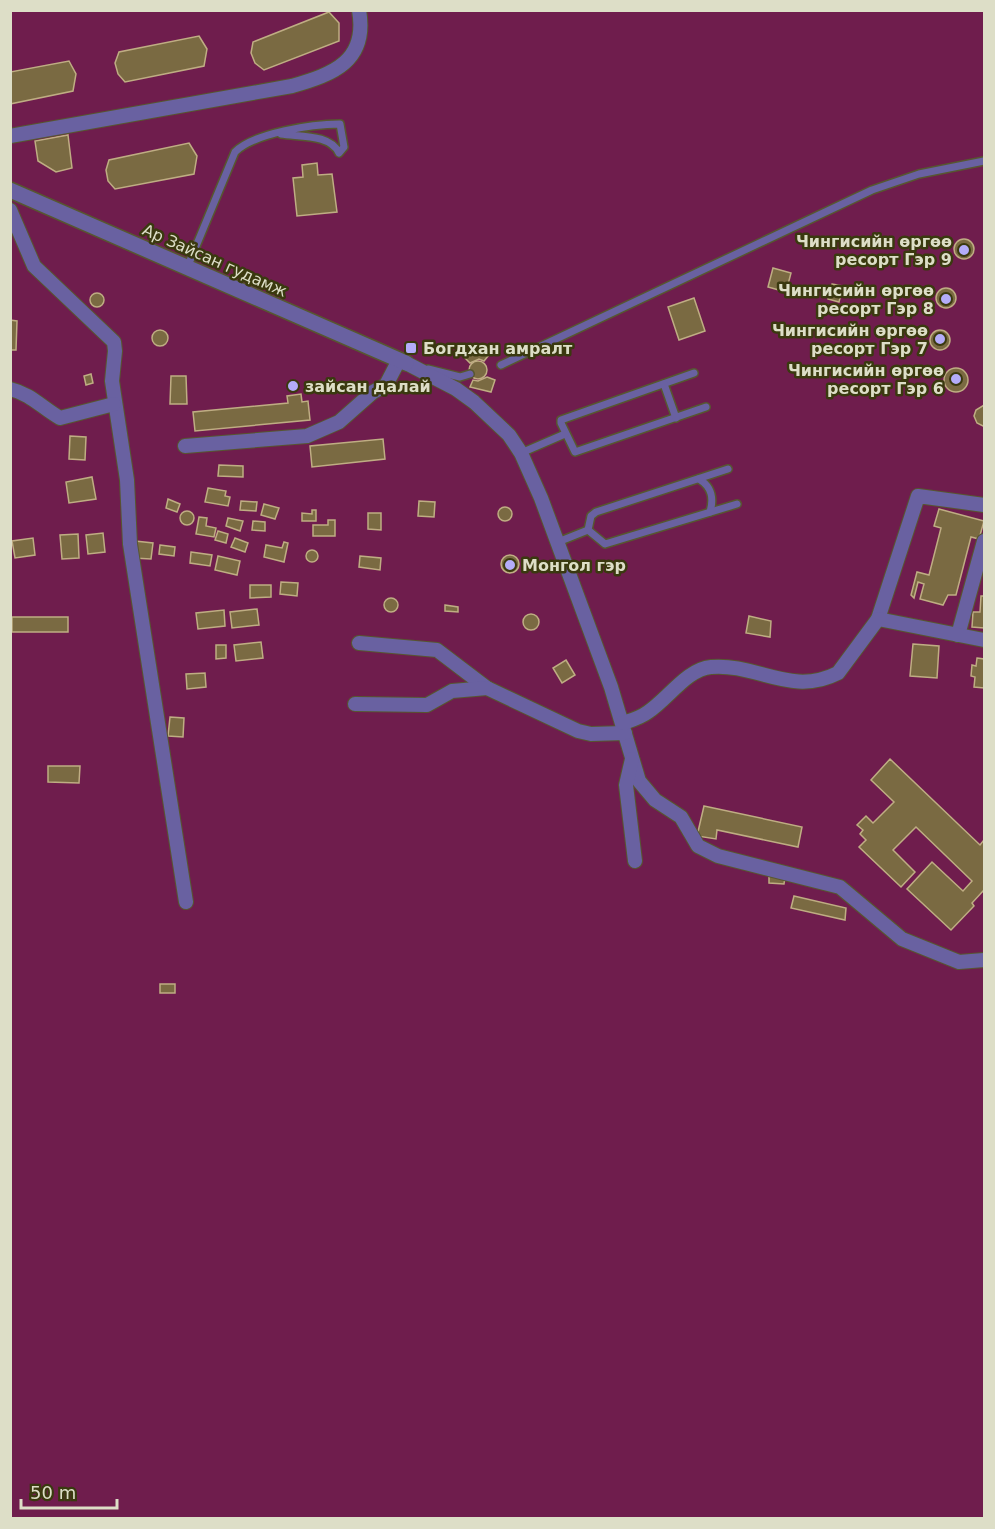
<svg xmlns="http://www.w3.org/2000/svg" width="995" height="1529" viewBox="0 0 995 1529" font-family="'DejaVu Sans',sans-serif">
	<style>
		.green { fill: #6f1d4d }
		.building { fill: #7a6a42; stroke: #bfad83; stroke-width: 1.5 }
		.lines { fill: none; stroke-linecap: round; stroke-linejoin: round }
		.service-casing { stroke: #575730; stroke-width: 10 }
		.minor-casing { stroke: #575730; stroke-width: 16 }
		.tertiary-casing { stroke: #575730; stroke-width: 18 }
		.service { stroke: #6961a1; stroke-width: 7 }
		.minor { stroke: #6961a1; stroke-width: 14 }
		.tertiary { stroke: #6961a1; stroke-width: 15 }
		.poi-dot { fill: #b4acf9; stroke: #3a390f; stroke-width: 2 }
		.labels { text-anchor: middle; stroke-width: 5; stroke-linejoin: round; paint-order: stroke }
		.poi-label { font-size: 16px; font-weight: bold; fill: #dddec7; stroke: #3a390f; text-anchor: end }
		.street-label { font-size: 16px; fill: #dddec7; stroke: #3a390f }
	</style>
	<rect width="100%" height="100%" fill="#3a390f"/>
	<!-- green -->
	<rect class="green" x="11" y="11" width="973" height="1507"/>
	<!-- building -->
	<g class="building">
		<path d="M329,12L339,23V41L264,70L255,63L251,53L253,42Z"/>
		<path d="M199,36L207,49L204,66L125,82L118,74L115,63L119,52Z"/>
		<path d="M69,61L76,74L73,91L10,104V72Z"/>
		<path d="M68,135L72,168L56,172L38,161L35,141Z"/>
		<path d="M189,143L197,156L194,174L115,189L108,181L106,170L109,160Z"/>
		<path d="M317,163L318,175L332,174L337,212L297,216L293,178L303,177L302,165Z"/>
		<circle cx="964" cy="249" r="10"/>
		<path d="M773,268L791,273L786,292L768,287Z"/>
		<path d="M832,284L843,286L839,302L828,299Z"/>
		<circle cx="946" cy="298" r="10"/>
		<circle cx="97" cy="300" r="7"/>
		<path d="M694,298L705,331L679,340L668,307Z"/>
		<path d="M10,320L17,321L16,350H10Z"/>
		<circle cx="940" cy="340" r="10"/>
		<circle cx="160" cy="338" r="8"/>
		<path d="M480,349L488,356L484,361L479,359L470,363L465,358Z"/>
		<circle cx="478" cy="370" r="9"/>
		<circle cx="956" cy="380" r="12"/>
		<path d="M91,374L93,383L86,385L84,376Z"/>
		<path d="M171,376H186L187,404H170Z"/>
		<path d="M487,377L495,380L491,392L470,387L473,380L478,381Z"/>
		<path d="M301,394L302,402L308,401L310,420L195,431L193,412L288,403L287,396Z"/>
		<path d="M984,405V426H983L977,423L974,416L976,410Z"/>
		<path d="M70,436L86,437L85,460L69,459Z"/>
		<path d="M383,439L385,459L312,467L310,446Z"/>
		<path d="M219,465L243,466V477L218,476Z"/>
		<path d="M92,477L96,499L69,503L66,482Z"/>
		<path d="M208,488L226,491L225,496L230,497L228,506L205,502Z"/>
		<path d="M168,499L180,504L177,512L166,508Z"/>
		<path d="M241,501L257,502L256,511L240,510Z"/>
		<path d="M419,501L435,502L434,517L418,516Z"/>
		<path d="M264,504L279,508L275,519L261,515Z"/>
		<circle cx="505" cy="514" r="7"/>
		<path d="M939,509L984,521L979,539L971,537L956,595H948L943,605L920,599L924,584L918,582L914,598L911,595L917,572L929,575L941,528L934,526Z"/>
		<path d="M312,510H316V521H302V513L312,514Z"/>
		<circle cx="187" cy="518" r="7"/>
		<path d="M368,513H381V530L368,529Z"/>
		<path d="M199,517L207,518L206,526L216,528L214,537L196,534Z"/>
		<path d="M228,518L243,521L240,531L226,526Z"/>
		<path d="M328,520H335V536H313V525H328Z"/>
		<path d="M253,521L265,522V531L252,530Z"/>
		<path d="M218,531L228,534L226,543L215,540Z"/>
		<path d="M103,533L105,552L88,554L86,535Z"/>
		<path d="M78,534L79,558L62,559L60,535Z"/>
		<path d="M33,538L35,555L15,558L12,541Z"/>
		<path d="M235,538L248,543L245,552L231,547Z"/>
		<path d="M135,541L153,543L151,559L133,558Z"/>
		<path d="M284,542L288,543L284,562L264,557L266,545L282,548Z"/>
		<path d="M160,545L175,547L174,556L159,554Z"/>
		<circle cx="312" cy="556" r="6"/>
		<path d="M191,552L212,555L210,566L190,563Z"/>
		<circle cx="510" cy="564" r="9"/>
		<path d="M218,556L240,561L237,575L215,570Z"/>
		<path d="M360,556L381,558L380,570L359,567Z"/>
		<path d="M281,582L298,583L297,596L280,594Z"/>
		<path d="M250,585H271V597L250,598Z"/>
		<path d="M981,596H984V628L972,627L973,612H980Z"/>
		<circle cx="391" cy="605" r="7"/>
		<path d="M445,605L458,607V612L445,611Z"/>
		<path d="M257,609L259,625L232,628L230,612Z"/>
		<path d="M224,610L225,626L198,629L196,613Z"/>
		<circle cx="531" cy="622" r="8"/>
		<path d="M749,616L771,621L770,637L746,633Z"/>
		<rect x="12" y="617" width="56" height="15"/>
		<path d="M261,642L263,658L236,661L234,645Z"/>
		<path d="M913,644L939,646L937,678L910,676Z"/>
		<path d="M216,645H226V658L216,659Z"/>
		<path d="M977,658L984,659V688L974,687L975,677L971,676L972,665L976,666Z"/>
		<path d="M566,660L575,675L562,683L553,668Z"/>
		<path d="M205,673L206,687L187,689L186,674Z"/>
		<path d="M170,717L184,718L183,737L168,736Z"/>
		<path d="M890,759L980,845L984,840V893L983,891L972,903L974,906L951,930L907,889L932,862L963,891L972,881L916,827L893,850L915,872L901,887L859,847L866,840L860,834L863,830L857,825L866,816L873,823L894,802L871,780Z"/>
		<path d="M48,766H80L79,783L48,782Z"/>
		<path d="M704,806L802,827L798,847L717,830L716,839L697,836Z"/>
		<path d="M769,872L785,877L784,884L769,883Z"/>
		<path d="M794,896L846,908L845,920L791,908Z"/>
		<rect x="160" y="984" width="15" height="9"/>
	</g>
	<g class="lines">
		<defs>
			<g id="service">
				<path d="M187,268L235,152C254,133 312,124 340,124L344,147L339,153C330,134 300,137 281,134"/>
				<path d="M501,365L872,190L919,174L984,161"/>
				<path d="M428,369L460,377L470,374"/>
				<path d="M694,373L561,420V423L575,452L706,407"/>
				<path d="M664,384L676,418"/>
				<path d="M521,453L565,434"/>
				<path d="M699,479C712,487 714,498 710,512"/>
				<path d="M588,530L605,544L737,504"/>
				<path d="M588,530L591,516L596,512L728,469"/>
				<path d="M558,542L588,530"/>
			</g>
			<g id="minor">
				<path d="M10,136L292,86C334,74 368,61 359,10"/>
				<path d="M10,210L34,266L114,342L115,351L112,381L127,480L130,544L186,902"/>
				<path d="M406,363L456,389L474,402L509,435L521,453L541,498L611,687L639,781L655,800L681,817L698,846L718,856L840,887L902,939L959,962L984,960"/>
				<path d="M10,389C31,394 41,407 60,418L114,404"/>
				<path d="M185,446L307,436L339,422L373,392L386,385L399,360"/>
				<path d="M878,619L918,496L984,505"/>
				<path d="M958,635L984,541"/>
				<path d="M359,643L437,650L487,688L578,731L591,734L625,733"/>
				<path d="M355,704L427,705L452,691L487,688"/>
				<path d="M623,723C632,720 640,718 648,712C668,699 687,669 711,667C757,663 791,697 838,673L878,619L984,640"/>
				<path d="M632,759L626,785L635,861"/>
			</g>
			<path id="tertiary" d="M10,190L406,363"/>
		</defs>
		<!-- service casing -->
		<use href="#service" class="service-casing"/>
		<!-- minor casing -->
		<use href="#minor" class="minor-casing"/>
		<!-- tertiary casing -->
		<use href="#tertiary" class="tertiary-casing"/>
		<!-- service -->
		<use href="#service" class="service"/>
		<!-- minor -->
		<use href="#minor" class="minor"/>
		<!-- tertiary -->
		<use href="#tertiary" class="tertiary"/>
	</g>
	<!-- markers -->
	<g class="poi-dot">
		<circle cx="964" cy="250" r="6"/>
		<circle cx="946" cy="299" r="6"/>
		<circle cx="940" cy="339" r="6"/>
		<rect x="405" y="342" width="12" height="12" rx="3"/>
		<circle cx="956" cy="379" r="6"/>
		<circle cx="293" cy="386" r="6"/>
		<circle cx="510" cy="565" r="6"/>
	</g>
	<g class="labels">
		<!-- poi labels -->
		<g class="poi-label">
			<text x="952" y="247">Чингисийн өргөө<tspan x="952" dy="18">ресорт Гэр 9</tspan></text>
			<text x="934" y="296">Чингисийн өргөө<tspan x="934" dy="18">ресорт Гэр 8</tspan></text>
			<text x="928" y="336">Чингисийн өргөө<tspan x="928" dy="18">ресорт Гэр 7</tspan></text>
			<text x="423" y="354" text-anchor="start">Богдхан амралт</text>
			<text x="944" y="376">Чингисийн өргөө<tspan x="944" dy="18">ресорт Гэр 6</tspan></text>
			<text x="305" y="392" text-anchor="start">зайсан далай</text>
			<text x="522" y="571" text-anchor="start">Монгол гэр</text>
		</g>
		<!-- street labels -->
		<g class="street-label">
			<text transform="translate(215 260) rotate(24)" y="6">Ар Зайсан гудамж</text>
		</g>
	</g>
	<!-- border -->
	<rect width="995" height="1529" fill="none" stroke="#dddec7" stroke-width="24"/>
	<!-- scale -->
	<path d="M21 1499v9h96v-9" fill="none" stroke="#dddec7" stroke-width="3"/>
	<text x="30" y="1499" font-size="18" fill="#dddec7" stroke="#3a390f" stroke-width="4.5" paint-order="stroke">50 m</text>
</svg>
